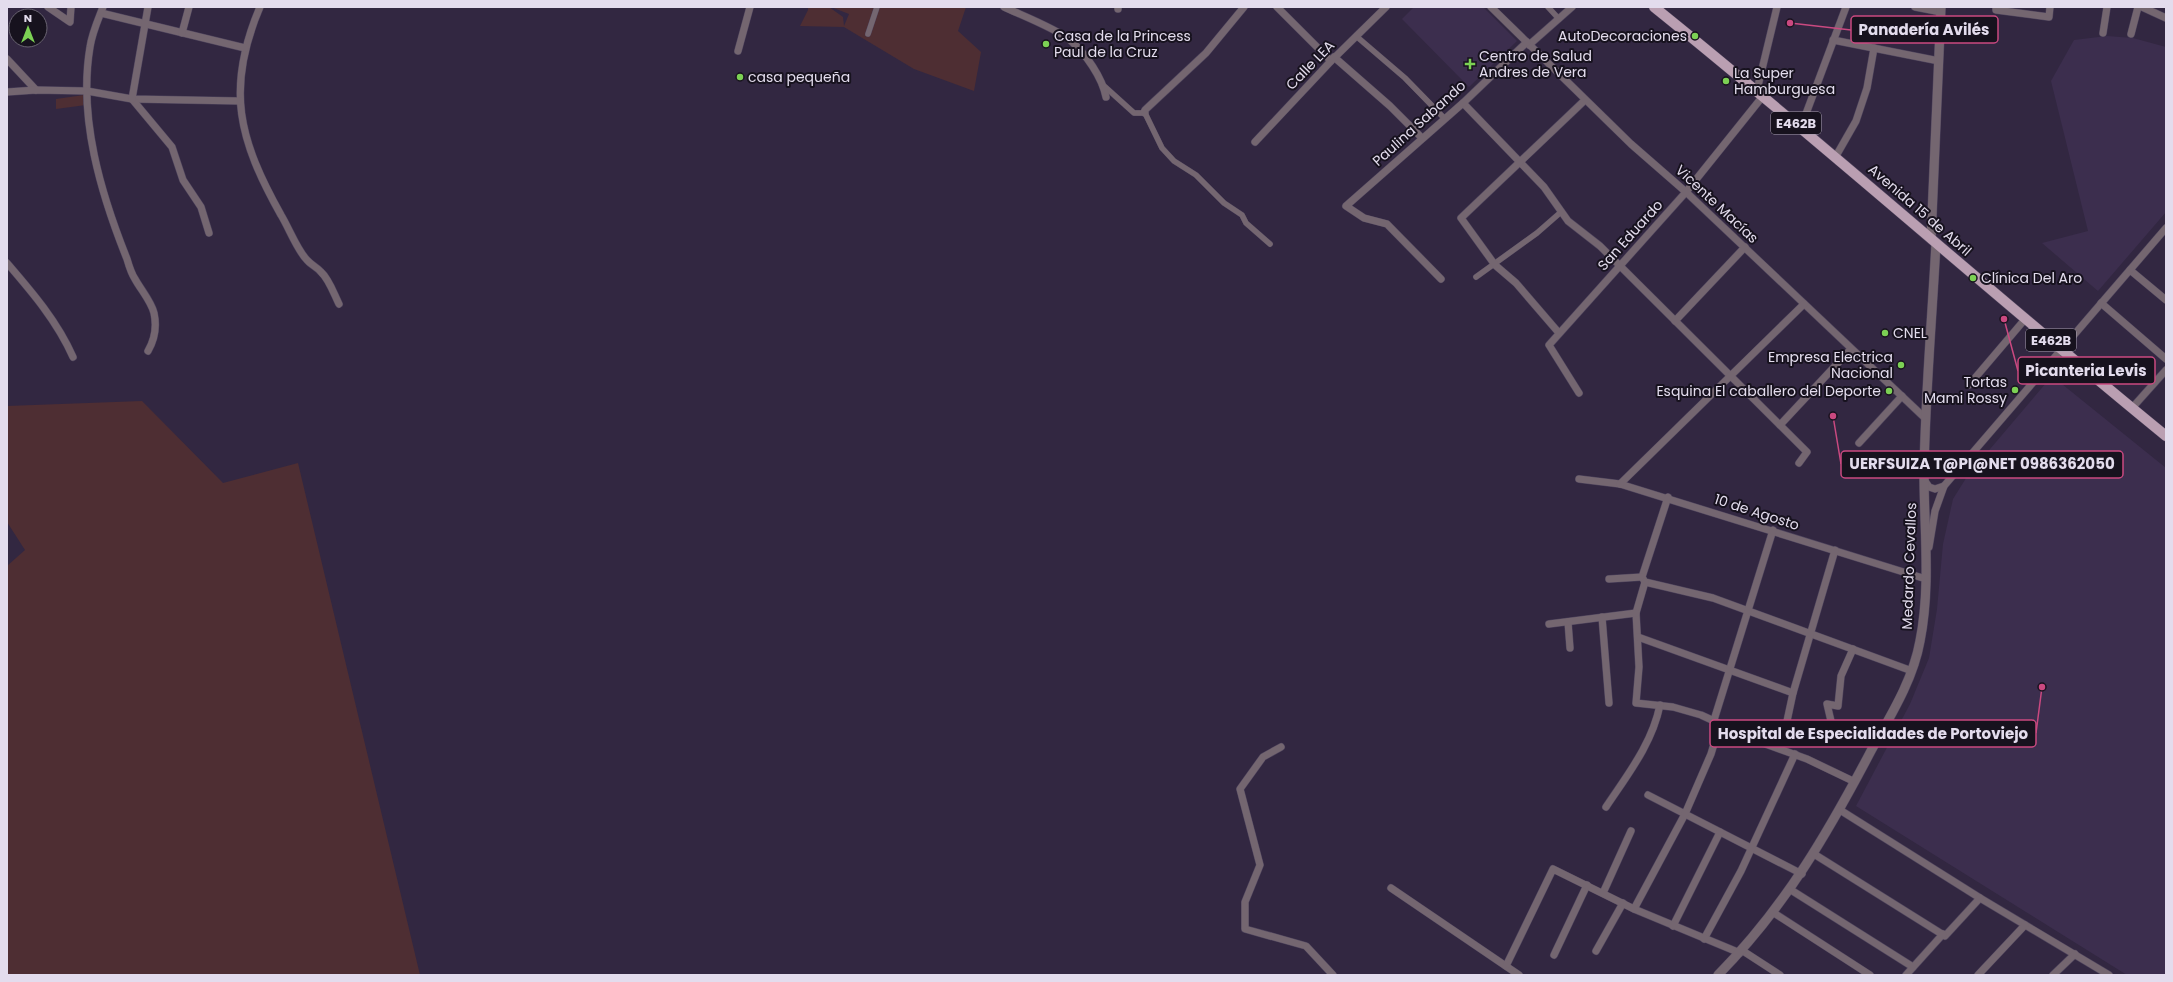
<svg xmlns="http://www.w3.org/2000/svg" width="2173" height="982" viewBox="0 0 2173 982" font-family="Poppins,sans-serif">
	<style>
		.built { fill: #3c2e4e }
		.green { fill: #4e2e33 }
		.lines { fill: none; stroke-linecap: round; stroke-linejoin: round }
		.pedestrian-casing { stroke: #4e445d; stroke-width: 6 }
		.minor-casing { stroke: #4e445d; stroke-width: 8 }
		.tertiary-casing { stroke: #4e445d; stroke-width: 10 }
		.primary-casing { stroke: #4e445d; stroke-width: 11 }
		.pedestrian { stroke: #746670; stroke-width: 5.5 }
		.minor { stroke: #746670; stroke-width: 7 }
		.tertiary { stroke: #746670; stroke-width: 9 }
		.primary { stroke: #ba9fb2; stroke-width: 10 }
		.poi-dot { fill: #7cd154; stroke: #17121e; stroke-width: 1.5 }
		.labels { text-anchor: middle; stroke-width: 4; stroke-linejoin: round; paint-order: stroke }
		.shield { fill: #17121e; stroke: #a69faf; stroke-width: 1 }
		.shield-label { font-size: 13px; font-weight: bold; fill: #e3dced }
		.poi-label { font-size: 14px; fill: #e3dced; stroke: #17121e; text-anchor: start }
		.street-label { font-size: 14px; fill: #e3dced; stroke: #17121e }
		.leader { fill: none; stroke: #ca4980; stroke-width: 1.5 }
		.callout-dot { fill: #ca4980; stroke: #17121e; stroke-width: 1.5 }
		.callout { fill: #17121e; stroke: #ca4980; stroke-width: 1.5 }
		.callout-label { font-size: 15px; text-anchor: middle; font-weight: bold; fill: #e3dced }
	</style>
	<rect width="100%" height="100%" fill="#322741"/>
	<!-- built -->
	<g class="built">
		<path d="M1414,7H1483L1517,41L1469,87L1402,19Z"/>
		<path d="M2107,36L2133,38L2166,47V212L2098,291L2042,243L2088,231L2051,81L2074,40Z"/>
		<path d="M2052,376L2166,468V975H2127L1856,806L1910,704L1929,658L1937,609L1943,544L1953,499L1968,475Z"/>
	</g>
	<!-- green -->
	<g class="green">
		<path d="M808,7H829L843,17L844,26L849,14L831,7H966L958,31L981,52L974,91L914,69L844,27L800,26L808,10Z"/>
		<path d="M84,95L86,105L56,109V99Z"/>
		<path d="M142,401L223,483L298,463L420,975H7V566L25,550L7,522V406Z"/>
	</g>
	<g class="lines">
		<defs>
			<g id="pedestrian">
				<path d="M1548,7L1559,19"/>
				<path d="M868,34L877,7"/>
				<path d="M1356,36L1405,78L1445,119"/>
				<path d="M1103,85L1134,113H1142L1145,110"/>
				<path d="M1145,113L1162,148L1174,161L1196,175L1224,203L1242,215L1246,223L1270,244"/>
				<path d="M1476,277L1537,233L1561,212"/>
			</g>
			<g id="minor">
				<path d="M48,7L70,22L71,7"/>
				<path d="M103,7C98,20 92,33 90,47C78,118 101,194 127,259C129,266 131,273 135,279C141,290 151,301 154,313C157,327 155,339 148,351"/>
				<path d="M260,7C225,89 239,140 281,215C289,228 297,250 307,260C311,265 317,267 321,272C329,279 334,294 339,304"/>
				<path d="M1004,7C1021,15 1057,29 1070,40C1086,54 1102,77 1106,97"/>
				<path d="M1277,7L1331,61"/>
				<path d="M1491,7L1631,144L1686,192L1926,419"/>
				<path d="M1915,7L1941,12"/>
				<path d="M1996,7V10L2049,17L2050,7"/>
				<path d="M2142,7L2166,18"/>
				<path d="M1118,9V7"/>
				<path d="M101,13L245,48"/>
				<path d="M182,33L189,7"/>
				<path d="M2103,33L2107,7"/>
				<path d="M2131,34L2138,7"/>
				<path d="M1833,40L1939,61"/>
				<path d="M1529,45L1572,7"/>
				<path d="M738,51L750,7"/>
				<path d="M1334,57L1390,106L1422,138"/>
				<path d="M7,59L36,90"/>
				<path d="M1757,90L1777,7"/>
				<path d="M7,92L36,90L87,91L132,99L240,101"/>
				<path d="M132,99L172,147L183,180L201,207L209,233"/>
				<path d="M132,99L148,7"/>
				<path d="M1463,103L1544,187L1568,221L1600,246L1807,452L1799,463"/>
				<path d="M1145,113V110L1206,53L1244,7"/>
				<path d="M1801,127L1846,7"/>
				<path d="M1255,142L1331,61L1386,7"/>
				<path d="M1836,156L1856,121L1867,88L1874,48"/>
				<path d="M7,263C32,292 57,321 73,357"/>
				<path d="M2130,270L2166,300"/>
				<path d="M1441,279L1387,224L1364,218L1346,206L1463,103L1527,42"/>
				<path d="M2101,303L2166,359"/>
				<path d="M1675,321L1745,247"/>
				<path d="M1559,333L1516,283L1495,265L1461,218L1585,100"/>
				<path d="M1969,385L2026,318"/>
				<path d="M1579,393L1549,345L1686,192L1763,96"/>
				<path d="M2132,408L2166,370"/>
				<path d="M1780,425L1851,349"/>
				<path d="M1859,443L1902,396"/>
				<path d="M1579,479L1620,484L1926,579"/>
				<path d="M1925,481L1929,487L1935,489L1944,486L2166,228"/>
				<path d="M1620,484L1804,304"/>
				<path d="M1668,497L1642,577L1645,582L1713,598L1912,671"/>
				<path d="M1929,547L1935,511L1944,486"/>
				<path d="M1609,579L1642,577"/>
				<path d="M1645,582L1636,613L1639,667L1636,703L1673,707L1701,715L1760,742L1807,759L1855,782"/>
				<path d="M1602,617L1609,703"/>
				<path d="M1568,622L1570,648"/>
				<path d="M1549,624L1636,613"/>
				<path d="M1638,637L1793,693"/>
				<path d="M1827,734L1831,721L1827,704L1838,706L1841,676L1853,649"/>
				<path d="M1281,747L1263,757L1240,789L1260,865L1245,902V929L1306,946L1333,975"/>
				<path d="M1781,749L1793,693L1835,550"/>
				<path d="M1648,795L1802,874"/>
				<path d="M1606,807C1628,774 1652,744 1660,705"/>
				<path d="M1840,810L1980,898L2109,975"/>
				<path d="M1814,854L1945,936L1980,898"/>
				<path d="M1391,888L1519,975"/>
				<path d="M1791,890L1913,967"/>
				<path d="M1603,893L1631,831"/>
				<path d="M1634,909L1685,814L1711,754L1714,744V720L1773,530"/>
				<path d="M1774,913L1870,975"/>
				<path d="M1673,926L1720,832"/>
				<path d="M1704,939L1741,871L1795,754"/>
				<path d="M1596,951L1623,903"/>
				<path d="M1743,951L1780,975"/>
				<path d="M1554,955L1587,885"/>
				<path d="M1506,966L1553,869L1634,909L1740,953"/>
				<path d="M1906,975L1943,934"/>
				<path d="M1978,975L2025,925"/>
				<path d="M2053,975L2075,954"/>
			</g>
			<g id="tertiary">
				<path d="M1931,239L1941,7"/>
				<path d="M1718,975C1785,907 1828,833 1872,749C1891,715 1913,680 1920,641C1931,586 1924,529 1924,474C1925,397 1932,320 1936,243"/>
			</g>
			<path id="primary" d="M1654,7C1827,146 1993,295 2166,436"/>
		</defs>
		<!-- pedestrian casing -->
		<use href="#pedestrian" class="pedestrian-casing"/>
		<!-- minor casing -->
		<use href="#minor" class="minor-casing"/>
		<!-- tertiary casing -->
		<use href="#tertiary" class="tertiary-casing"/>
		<!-- primary casing -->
		<use href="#primary" class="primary-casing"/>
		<!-- pedestrian -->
		<use href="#pedestrian" class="pedestrian"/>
		<!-- minor -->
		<use href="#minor" class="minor"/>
		<!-- tertiary -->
		<use href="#tertiary" class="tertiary"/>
		<!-- primary -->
		<use href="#primary" class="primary"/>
	</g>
	<!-- markers -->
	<g class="poi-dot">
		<circle cx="1695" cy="36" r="4"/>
		<circle cx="1046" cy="44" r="4"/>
		<path d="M1468 58h4v4h4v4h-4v4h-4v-4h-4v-4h4z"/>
		<circle cx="740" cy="77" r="4"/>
		<circle cx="1726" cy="81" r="4"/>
		<circle cx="1973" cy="278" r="4"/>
		<circle cx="1885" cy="333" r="4"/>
		<circle cx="1901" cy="365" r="4"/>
		<circle cx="2015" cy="390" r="4"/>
		<circle cx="1889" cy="391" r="4"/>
	</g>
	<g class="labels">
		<!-- shield labels -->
		<g class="shield">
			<rect x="1771" y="112" width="50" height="22" rx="3"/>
			<rect x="2026" y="329" width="50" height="22" rx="3"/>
		</g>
		<g class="shield-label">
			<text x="1796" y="128">E462B</text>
			<text x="2051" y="345">E462B</text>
		</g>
		<!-- poi labels -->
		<g class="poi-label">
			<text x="1054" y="41">Casa de la Princess<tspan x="1054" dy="16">Paul de la Cruz</tspan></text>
			<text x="1687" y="41" text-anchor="end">AutoDecoraciones</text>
			<text x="1479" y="61">Centro de Salud<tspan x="1479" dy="16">Andres de Vera</tspan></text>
			<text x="1734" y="78">La Super<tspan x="1734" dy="16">Hamburguesa</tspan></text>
			<text x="748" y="82">casa pequeña</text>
			<text x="1981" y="283">Clínica Del Aro</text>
			<text x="1893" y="338">CNEL</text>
			<text x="1893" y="362" text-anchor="end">Empresa Electrica<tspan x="1893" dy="16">Nacional</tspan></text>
			<text x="2007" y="387" text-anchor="end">Tortas<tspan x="2007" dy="16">Mami Rossy</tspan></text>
			<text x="1881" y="396" text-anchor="end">Esquina El caballero del Deporte</text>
		</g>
		<!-- street labels -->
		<g class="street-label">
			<text transform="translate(1310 65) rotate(-46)" y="5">Calle LEA</text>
			<text transform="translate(1419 123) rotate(-42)" y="5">Paulina Sabando</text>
			<text transform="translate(1717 204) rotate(43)" y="5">Vicente Macías</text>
			<text transform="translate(1920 210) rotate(41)" y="5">Avenida 15 de Abril</text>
			<text transform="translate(1630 235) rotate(-48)" y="5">San Eduardo</text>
			<text transform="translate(1757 512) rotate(18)" y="5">10 de Agosto</text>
			<text transform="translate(1909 566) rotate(-88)" y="5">Medardo Cevallos</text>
		</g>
	</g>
	<!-- callouts -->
	<path class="leader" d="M1790 23L1851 30M2004 319L2018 371M1833 416L1841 464M2042 687L2036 733"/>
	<g class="callout-dot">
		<circle cx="1790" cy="23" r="4"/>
		<circle cx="2004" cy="319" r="4"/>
		<circle cx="1833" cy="416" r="4"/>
		<circle cx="2042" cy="687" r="4"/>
	</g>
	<g class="callout">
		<rect x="1851" y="16" width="147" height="27" rx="4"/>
		<rect x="2018" y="357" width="137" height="27" rx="4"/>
		<rect x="1841" y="451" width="282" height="27" rx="4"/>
		<rect x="1710" y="720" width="326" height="27" rx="4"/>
	</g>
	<g class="callout-label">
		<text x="1924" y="35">Panadería Avilés</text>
		<text x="2086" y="376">Picanteria Levis</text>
		<text x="1982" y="469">UERFSUIZA T@PI@NET 0986362050</text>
		<text x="1873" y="739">Hospital de Especialidades de Portoviejo</text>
	</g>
	<!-- border -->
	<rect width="2173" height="982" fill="none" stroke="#e3dced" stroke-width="16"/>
	<!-- north arrow -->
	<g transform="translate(28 28)"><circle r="19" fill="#17121e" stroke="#696371"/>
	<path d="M0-3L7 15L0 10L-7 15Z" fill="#7cd154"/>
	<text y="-6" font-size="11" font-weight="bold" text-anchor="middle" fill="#e3dced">N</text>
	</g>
</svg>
